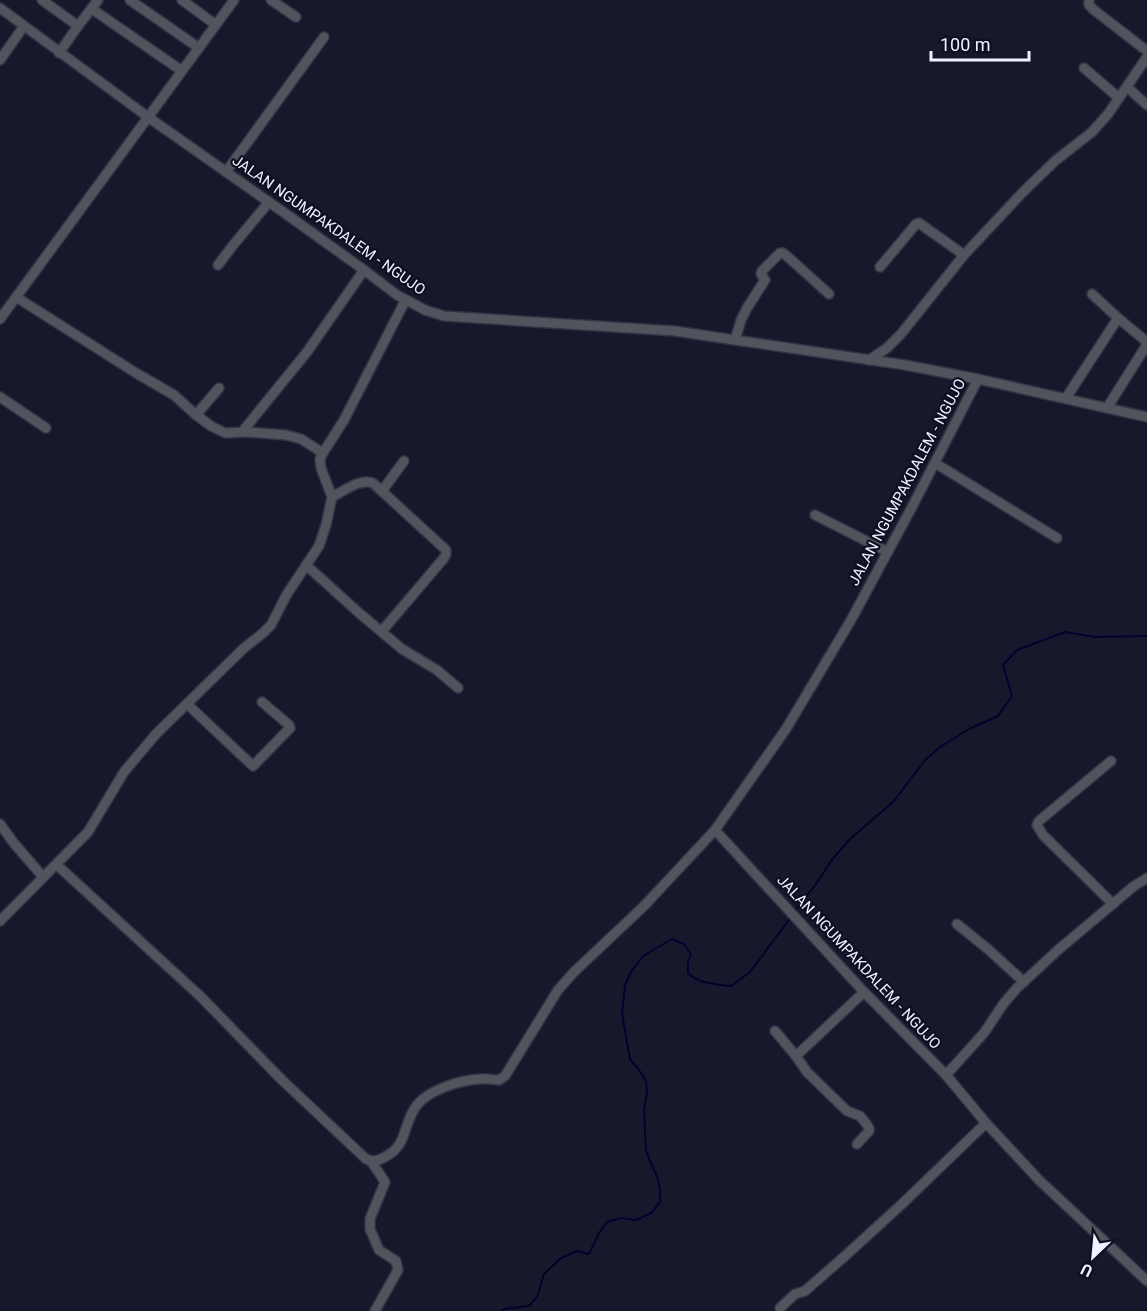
<svg xmlns="http://www.w3.org/2000/svg" width="1147" height="1311" viewBox="0 0 1147 1311" font-family="Roboto,sans-serif">
	<style>
		.lines { fill: none; stroke-linecap: round; stroke-linejoin: round }
		.stream { stroke: #05002d; stroke-width: 2 }
		.minor-casing { stroke: #303344; stroke-width: 12 }
		.minor { stroke: #51535d; stroke-width: 9 }
		.labels { text-anchor: middle; stroke-width: 4.5; stroke-linejoin: round; paint-order: stroke }
		.street-label { font-size: 15px; fill: #eff2ff; stroke: #0d1021 }
	</style>
	<rect width="100%" height="100%" fill="#16192b"/>
	<g class="lines">
		<!-- stream -->
		<g class="stream">
			<path d="M794,912L816,884L831,861L849,840L894,801L925,760L940,747L969,729L998,716L1012,696L1003,665L1017,650L1065,632L1095,637L1147,636"/>
			<path d="M502,1311L504,1309L529,1306L537,1297L544,1274L561,1258L577,1251L589,1254L599,1233L607,1222L621,1218L636,1220L651,1213L660,1202V1190L658,1179L646,1151L644,1109L647,1094L646,1081L639,1070L630,1059L622,1014L625,985L631,972L643,956L672,939L684,944L691,954L688,962V973C699,984 716,984 731,986L750,972L791,917"/>
		</g>
		<defs>
			<g id="minor">
				<path d="M42,0L78,26"/>
				<path d="M130,0L199,48"/>
				<path d="M182,0L216,25"/>
				<path d="M271,0L296,17"/>
				<path d="M1089,0V5L1094,10L1147,51"/>
				<path d="M0,8L148,117L286,214L364,270L397,295L425,310L444,316L675,331L735,340L905,365L978,379L1147,417"/>
				<path d="M92,9L182,71"/>
				<path d="M59,53L78,26L98,0"/>
				<path d="M0,60L24,26"/>
				<path d="M1084,68L1119,98"/>
				<path d="M1127,87L1147,105"/>
				<path d="M226,172L324,37"/>
				<path d="M218,265L234,244L269,202"/>
				<path d="M880,267L916,224L919,223L964,255"/>
				<path d="M1092,294L1118,318L1147,342L1146,346L1107,408"/>
				<path d="M16,297L136,373L174,395L196,415L219,388"/>
				<path d="M0,319L234,0"/>
				<path d="M735,340L741,320L747,308L765,280L761,274L762,271L780,253H783L788,257L829,294"/>
				<path d="M869,360L887,348L901,334L964,255L1023,192L1055,161L1092,132L1108,114L1147,57"/>
				<path d="M978,379L912,507L851,620L786,729L715,830L864,992L946,1075L986,1123L1039,1180L1147,1281"/>
				<path d="M0,397L46,428"/>
				<path d="M1066,398L1118,318"/>
				<path d="M196,415L211,426L225,433L248,432L286,435L301,439L323,453"/>
				<path d="M242,432L307,352L364,270"/>
				<path d="M935,463L1057,538"/>
				<path d="M382,491L404,461"/>
				<path d="M332,497C344,491 360,478 373,483L446,550V554L444,558L382,631"/>
				<path d="M815,515L888,552"/>
				<path d="M306,565L358,612L402,649L437,670L458,688"/>
				<path d="M187,704L253,766L290,728L289,725L262,702"/>
				<path d="M1111,761L1039,821L1037,825L1043,835L1113,904"/>
				<path d="M0,824L13,842L43,877"/>
				<path d="M57,865L200,996L282,1080L366,1159C373,1162 376,1161 383,1158C409,1146 402,1124 417,1105C430,1089 461,1080 480,1079C487,1078 493,1080 499,1080L505,1076L558,990L574,972L644,906L715,830"/>
				<path d="M0,921L88,832L124,772L156,734L244,648L263,633L271,625L287,594L319,546L326,525L332,497L321,468L320,460L321,456L344,420L405,301"/>
				<path d="M957,924L989,950L1024,982"/>
				<path d="M775,1031L796,1056L807,1072L847,1111L860,1116L865,1122L869,1128V1131L857,1144"/>
				<path d="M796,1056L864,992"/>
				<path d="M946,1075L984,1033L1004,1003L1017,988L1058,950L1134,886L1147,878"/>
				<path d="M371,1161L385,1182L370,1219V1229L379,1250L396,1261L398,1270L375,1311"/>
				<path d="M780,1308L795,1294L805,1291L845,1256L902,1204L986,1123"/>
			</g>
		</defs>
		<!-- minor casing -->
		<use href="#minor" class="minor-casing"/>
		<!-- minor -->
		<use href="#minor" class="minor"/>
	</g>
	<g class="labels">
		<!-- street labels -->
		<g class="street-label">
			<text transform="translate(329 225) rotate(35)" y="5">JALAN NGUMPAKDALEM - NGUJO</text>
			<text transform="translate(907 482) rotate(-62)" y="5">JALAN NGUMPAKDALEM - NGUJO</text>
			<text transform="translate(859 962) rotate(47)" y="5">JALAN NGUMPAKDALEM - NGUJO</text>
		</g>
	</g>
	<!-- north arrow -->
	<g transform="translate(1093 1257) rotate(206)" stroke="#0d1021" stroke-width="4.5" paint-order="stroke">
	<path d="M0-4.5L10 22L0 15L-10 22Z" fill="#eff2ff"/>
	<text y="-9" font-size="16" font-weight="bold" text-anchor="middle" fill="#eff2ff">U</text>
	</g>
	<!-- scale -->
	<path d="M931 51v9h98v-9" fill="none" stroke="#eff2ff" stroke-width="3"/>
	<text x="940" y="51" font-size="18" fill="#eff2ff" stroke="#0d1021" stroke-width="4.5" paint-order="stroke">100 m</text>
</svg>
